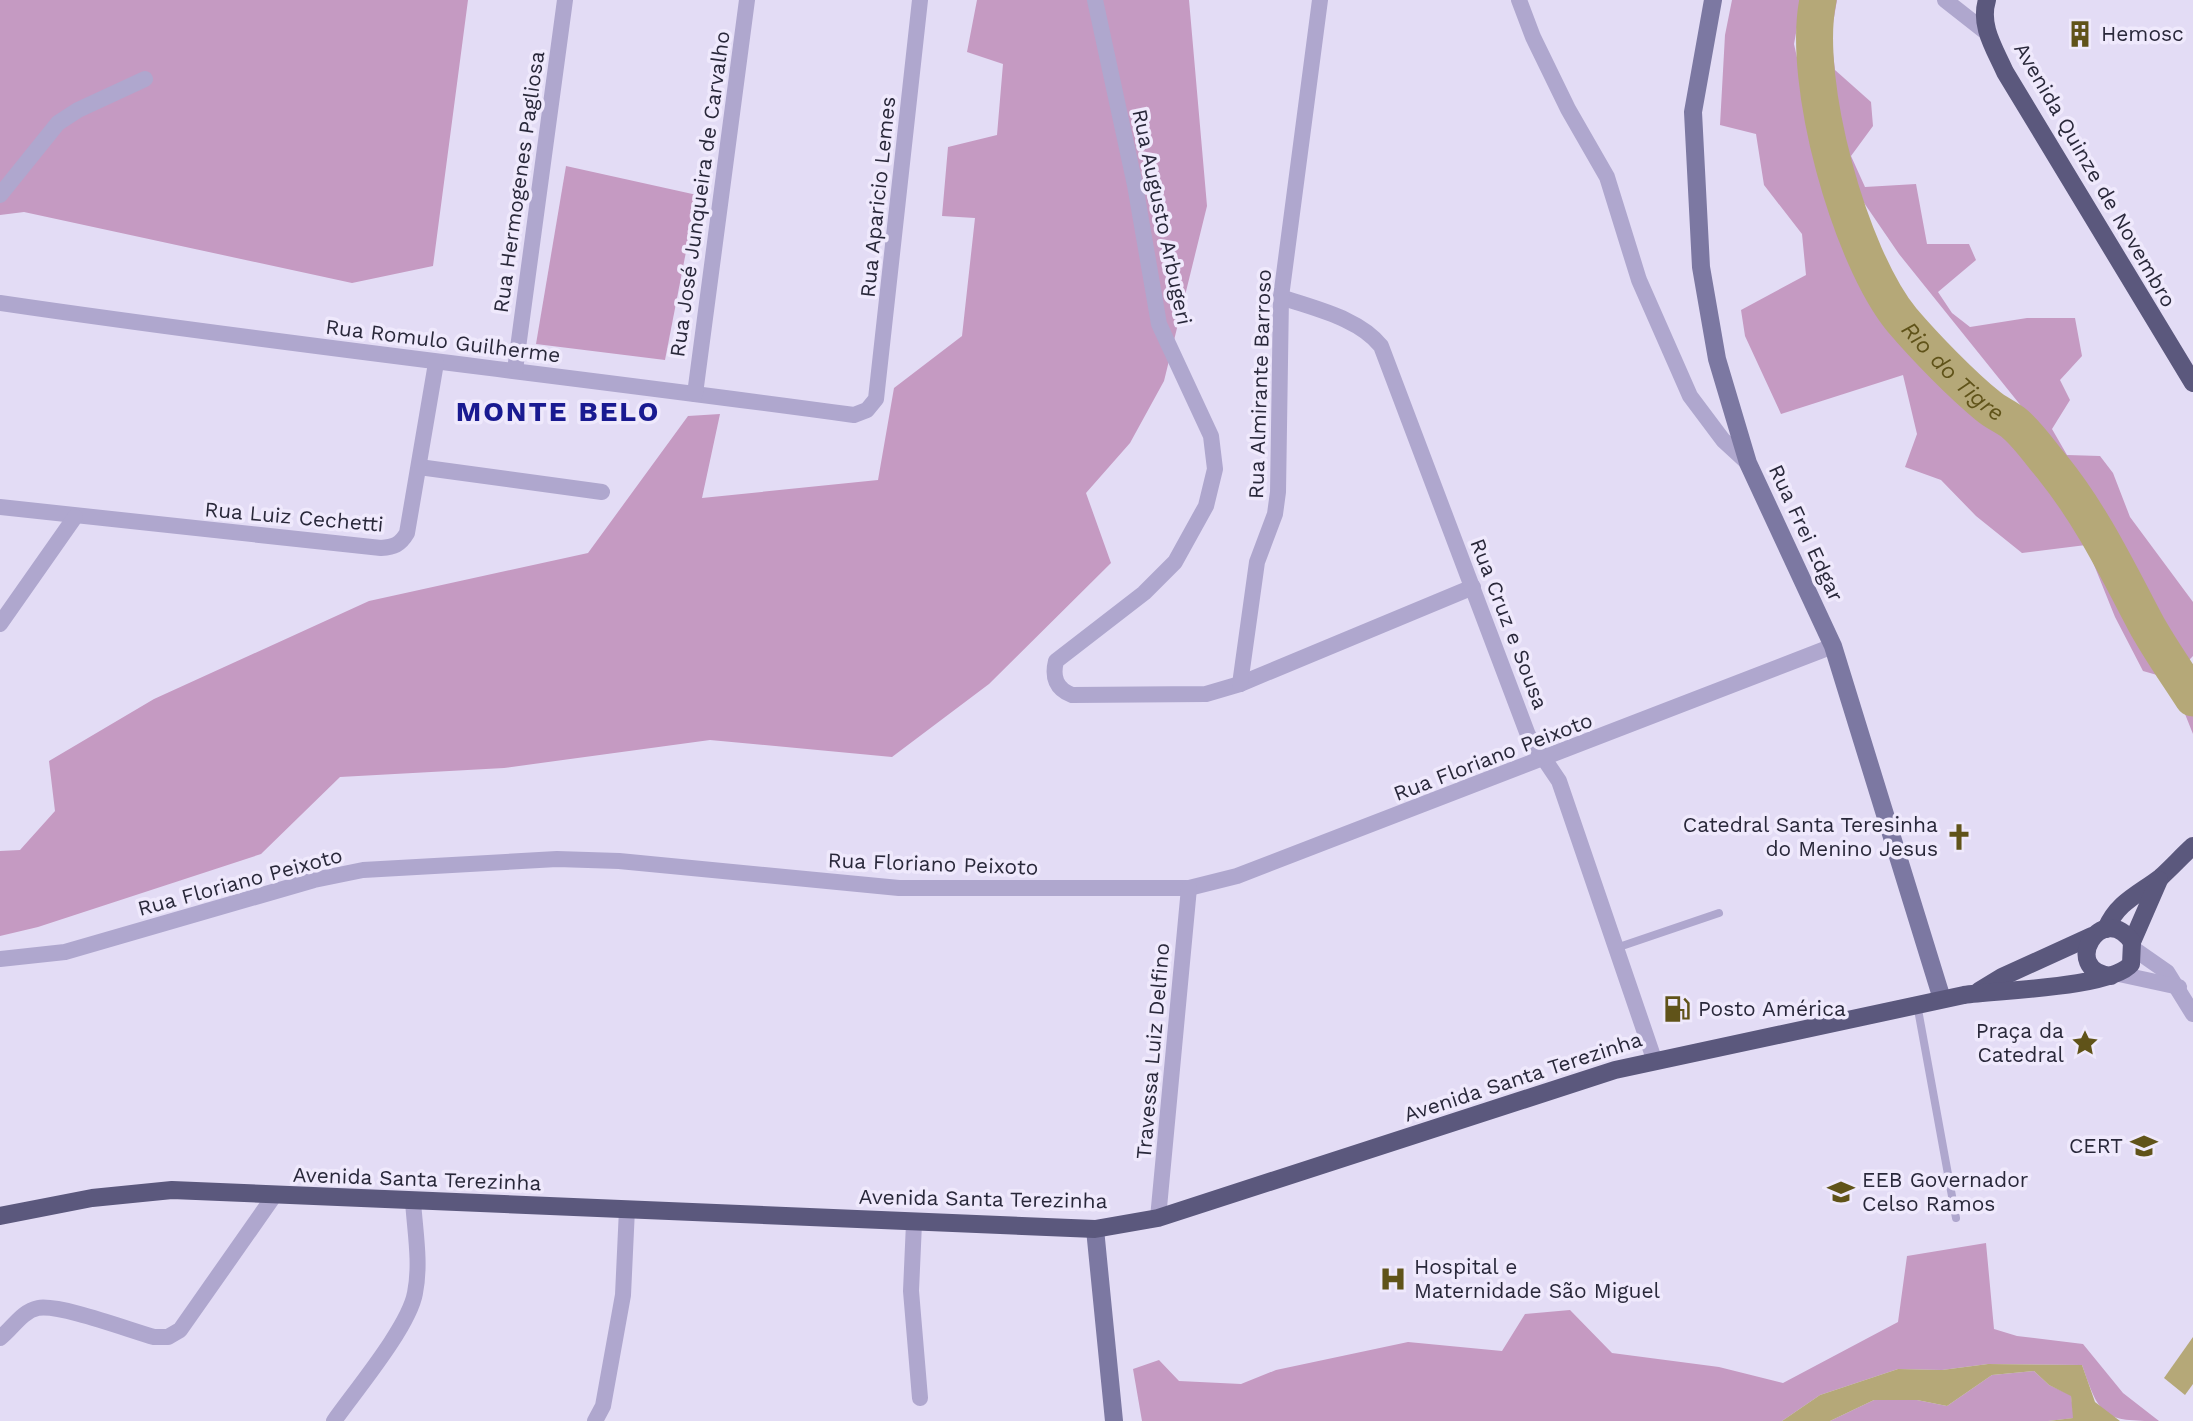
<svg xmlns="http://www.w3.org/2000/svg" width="2193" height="1421" viewBox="0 0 2193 1421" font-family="'Work Sans',sans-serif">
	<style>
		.green { fill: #c59ac2 }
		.water { fill: #b5a878 }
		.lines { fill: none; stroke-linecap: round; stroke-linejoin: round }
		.river { stroke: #b5a878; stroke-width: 37 }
		.lane { stroke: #afa7ce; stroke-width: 8 }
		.street { stroke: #afa7ce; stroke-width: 16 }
		.secondary { stroke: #7c78a2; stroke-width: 18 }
		.primary { stroke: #5b587d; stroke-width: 18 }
		.labels { text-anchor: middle; stroke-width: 7; stroke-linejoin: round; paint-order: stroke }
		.poi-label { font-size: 21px; fill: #29283a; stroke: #efe9fc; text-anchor: start }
		.street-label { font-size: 21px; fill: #29283a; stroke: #efe9fc }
		.water-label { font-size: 23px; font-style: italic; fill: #605319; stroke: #efe9fc }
		.district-label { font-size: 28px; font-weight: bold; letter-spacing: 2px; fill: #191a91; stroke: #efe9fc }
	</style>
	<rect width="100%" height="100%" fill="#e3dcf5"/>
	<!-- green -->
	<g class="green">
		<path d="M0,0H468L433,266L352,283L24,212L0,215Z"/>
		<path d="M977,0H1189L1207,206L1164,381L1130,443L1086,493L1111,563L989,684L892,757L710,740L504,768L340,777L261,854L38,927L0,936V851L20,850L55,811L49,761L154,699L369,601L588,553L688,416L720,414L702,498L878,480L894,388L962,336L975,218L942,216L948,147L997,135L1003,64L967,52Z"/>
		<path d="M1732,0H1802L1794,44L1813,130L1874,293L1906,333L2070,497L2193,713V734L2171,679L2143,671L2115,617L2086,545L2022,553L1976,516L1941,480L1905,467L1917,434L1903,375L1781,414L1745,336L1741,310L1806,275L1802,234L1764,185L1756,134L1720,125L1725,35Z"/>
		<path d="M1827,0H1837L1831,35L1835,70L1871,102L1873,126L1851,156L1865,187L1916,184L1927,244H1969L1976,260L1938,292L1952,313L1970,327L2027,318H2075L2082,356L2060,380L2070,400L2052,429L2067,455L2100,456L2113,473L2130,517L2193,602V656L2188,661L2193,685L2176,640L2091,493L1899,254L1845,175L1830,120L1822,54Z"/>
		<path d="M566,166L697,195L665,360L536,344Z"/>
		<path d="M1986,1243L1994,1329L2017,1336L2083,1344L2123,1393L2159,1421C2104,1421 2100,1418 2082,1365L1988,1364L1942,1370L1898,1369L1820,1395L1782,1421H1142L1133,1369L1159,1360L1179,1381L1241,1384L1276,1370L1408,1342L1502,1351L1525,1314L1570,1310L1612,1353L1719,1367L1783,1383L1898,1322L1907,1256Z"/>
		<path d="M2034,1371L2049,1385L2071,1395L2074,1418L2048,1421H1830L1874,1400H1917L1947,1406L1992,1375Z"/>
	</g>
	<!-- water -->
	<g class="water">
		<path d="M2193,1337V1384L2185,1395L2164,1378Z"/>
		<path d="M1988,1364L2082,1365L2095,1402L2120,1421H2048L2073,1418L2071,1396L2049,1385L2034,1371L1992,1375L1947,1406L1917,1400H1874L1830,1421H1782L1820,1395L1898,1369L1942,1370Z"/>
	</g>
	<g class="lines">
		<!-- river -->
		<path class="river" id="s1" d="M1818,0C1801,81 1850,257 1902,320C1925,347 1962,385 1988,406C1996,413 2007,417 2015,424C2029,436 2041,454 2053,468C2091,515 2117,569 2145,622C2159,648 2177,673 2193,698"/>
		<!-- lane -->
		<g class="lane">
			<path d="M1616,948L1719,913"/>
			<path d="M1917,1004L1956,1218"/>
		</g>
		<!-- street -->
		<g class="street">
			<path d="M1095,0L1135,185L1159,324L1211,436L1215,469L1206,506L1175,562L1144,593L1056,661C1052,677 1056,689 1072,695L1206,694L1240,684L1473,587"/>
			<path d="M1519,0L1533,37L1568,109L1607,177L1639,280L1690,396L1723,440L1748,463"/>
			<path d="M1945,0L1987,33"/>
			<path d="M0,195L58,123L78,110L145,79"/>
			<path d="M1281,297C1315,309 1359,318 1381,346L1528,735L1559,781L1654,1059"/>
			<path d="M0,303C284,345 569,376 854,415L867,410L876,399L920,0"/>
			<path d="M515,370L565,0"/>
			<path d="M695,394L747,0"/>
			<path d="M419,467L602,492"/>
			<path d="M0,507L381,548C394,547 400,545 407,533L436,363"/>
			<path d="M0,624L75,517"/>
			<path d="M1240,684L1257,562L1275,514L1278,492L1281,297L1320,0"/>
			<path d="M2134,949L2167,972L2193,1014"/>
			<path d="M0,959L65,952L314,880L363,870L557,859L619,861L899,888H1189L1237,876L1833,646"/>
			<path d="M2119,974L2179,987"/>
			<path d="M1158,1218L1189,888"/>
			<path d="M914,1223L911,1291L920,1398"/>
			<path d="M0,1338C12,1329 22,1311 38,1308C60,1304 129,1330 154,1337H168L180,1330L274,1196"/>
			<path d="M334,1421C355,1391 409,1327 415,1293C421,1263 415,1232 413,1201"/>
			<path d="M595,1421L603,1406L623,1295L627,1209"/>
		</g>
		<!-- secondary -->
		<g class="secondary">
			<path d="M1713,0L1693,112L1701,267L1717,359L1748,463L1833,646L1942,999"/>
			<path d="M1095,1229L1114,1421"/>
		</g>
		<!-- primary -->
		<g class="primary">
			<path d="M1987,0C1979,26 1995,49 2005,72L2193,383"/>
			<path d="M2106,929C2117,902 2139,894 2161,877C2172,867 2182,856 2193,846"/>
			<path d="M2132,942L2159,880"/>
			<path d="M1979,991L2002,977L2092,936"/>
			<path d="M0,1216L92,1198L172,1190L1095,1229L1158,1218L1615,1070L1964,995C1998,990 2111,988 2131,964L2132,942C2102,899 2059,970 2111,976"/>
		</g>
	</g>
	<!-- icons -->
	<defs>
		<symbol id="building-bare" viewBox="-9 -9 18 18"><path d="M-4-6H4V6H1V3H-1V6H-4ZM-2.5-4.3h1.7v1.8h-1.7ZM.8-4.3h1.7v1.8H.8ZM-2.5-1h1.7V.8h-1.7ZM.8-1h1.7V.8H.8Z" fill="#605319" stroke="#efe9fc" stroke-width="2.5" paint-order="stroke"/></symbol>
		<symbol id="church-bare" viewBox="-9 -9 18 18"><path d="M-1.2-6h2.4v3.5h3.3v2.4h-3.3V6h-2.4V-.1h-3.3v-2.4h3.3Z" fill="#605319" stroke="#efe9fc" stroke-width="2.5" paint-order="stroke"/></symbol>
		<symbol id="fuel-bare" viewBox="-9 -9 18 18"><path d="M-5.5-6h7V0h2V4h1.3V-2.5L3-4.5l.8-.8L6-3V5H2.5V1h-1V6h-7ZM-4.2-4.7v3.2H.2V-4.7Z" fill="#605319" stroke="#efe9fc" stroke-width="2.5" paint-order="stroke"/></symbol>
		<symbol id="sight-bare" viewBox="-9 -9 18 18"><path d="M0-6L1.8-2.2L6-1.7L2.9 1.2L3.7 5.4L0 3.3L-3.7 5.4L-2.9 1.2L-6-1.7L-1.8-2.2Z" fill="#605319" stroke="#efe9fc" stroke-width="2.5" paint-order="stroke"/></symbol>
		<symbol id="school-bare" viewBox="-9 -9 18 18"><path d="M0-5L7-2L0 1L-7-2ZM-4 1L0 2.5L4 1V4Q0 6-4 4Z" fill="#605319" stroke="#efe9fc" stroke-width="2.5" paint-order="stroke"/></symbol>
		<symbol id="hospital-bare" viewBox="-9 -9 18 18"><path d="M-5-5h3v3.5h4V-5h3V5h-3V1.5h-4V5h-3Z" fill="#605319" stroke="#efe9fc" stroke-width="2.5" paint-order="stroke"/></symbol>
	</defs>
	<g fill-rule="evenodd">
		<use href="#building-bare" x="2061" y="15" width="38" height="38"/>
		<use href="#church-bare" x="1940" y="818" width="38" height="38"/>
		<use href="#fuel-bare" x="1658" y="990" width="38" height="38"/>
		<use href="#sight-bare" x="2066" y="1024" width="38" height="38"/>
		<use href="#school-bare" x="2125" y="1127" width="38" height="38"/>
		<use href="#school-bare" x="1822" y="1173" width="38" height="38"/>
		<use href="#hospital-bare" x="1374" y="1260" width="38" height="38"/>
	</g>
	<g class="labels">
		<!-- poi labels -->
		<g class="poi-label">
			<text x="2101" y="41">Hemosc</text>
			<text x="1938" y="832" text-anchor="end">Catedral Santa Teresinha<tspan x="1938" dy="24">do Menino Jesus</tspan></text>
			<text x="1698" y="1016">Posto América</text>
			<text x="2064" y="1038" text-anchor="end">Praça da<tspan x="2064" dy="24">Catedral</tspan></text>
			<text x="2123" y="1153" text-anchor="end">CERT</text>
			<text x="1862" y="1187">EEB Governador<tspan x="1862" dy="24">Celso Ramos</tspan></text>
			<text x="1414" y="1274">Hospital e<tspan x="1414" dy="24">Maternidade São Miguel</tspan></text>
		</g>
		<!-- street labels -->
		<g class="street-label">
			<text transform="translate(2095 175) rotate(60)" y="7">Avenida Quinze de Novembro</text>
			<text transform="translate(519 182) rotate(-82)" y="7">Rua Hermogenes Pagliosa</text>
			<text transform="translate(700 194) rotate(-82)" y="7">Rua José Junqueira de Carvalho</text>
			<text transform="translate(878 197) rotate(-84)" y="7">Rua Aparicio Lemes</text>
			<text transform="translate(1162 217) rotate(78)" y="7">Rua Augusto Arbugeri</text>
			<text transform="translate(443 341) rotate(7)" y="7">Rua Romulo Guilherme</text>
			<text transform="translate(1260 384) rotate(-88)" y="7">Rua Almirante Barroso</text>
			<text transform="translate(294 517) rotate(5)" y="7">Rua Luiz Cechetti</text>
			<text transform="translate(1806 533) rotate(65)" y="7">Rua Frei Edgar</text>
			<text transform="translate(1509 624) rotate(69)" y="7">Rua Cruz e Sousa</text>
			<text transform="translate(1493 757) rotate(-21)" y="7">Rua Floriano Peixoto</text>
			<text transform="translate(933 864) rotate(2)" y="7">Rua Floriano Peixoto</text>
			<text transform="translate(240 882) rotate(-15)" y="7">Rua Floriano Peixoto</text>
			<text transform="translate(1153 1051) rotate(-85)" y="7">Travessa Luiz Delfino</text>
			<text transform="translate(1523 1077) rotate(-18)" y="7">Avenida Santa Terezinha</text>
			<text transform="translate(417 1179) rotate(2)" y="7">Avenida Santa Terezinha</text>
			<text transform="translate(983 1199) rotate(1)" y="7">Avenida Santa Terezinha</text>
		</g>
		<!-- water labels -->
		<g class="water-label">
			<text dy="8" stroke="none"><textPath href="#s1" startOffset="410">Rio do Tigre</textPath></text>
		</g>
		<!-- district labels -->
		<g class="district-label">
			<text x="558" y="421">MONTE BELO</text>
		</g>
	</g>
</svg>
